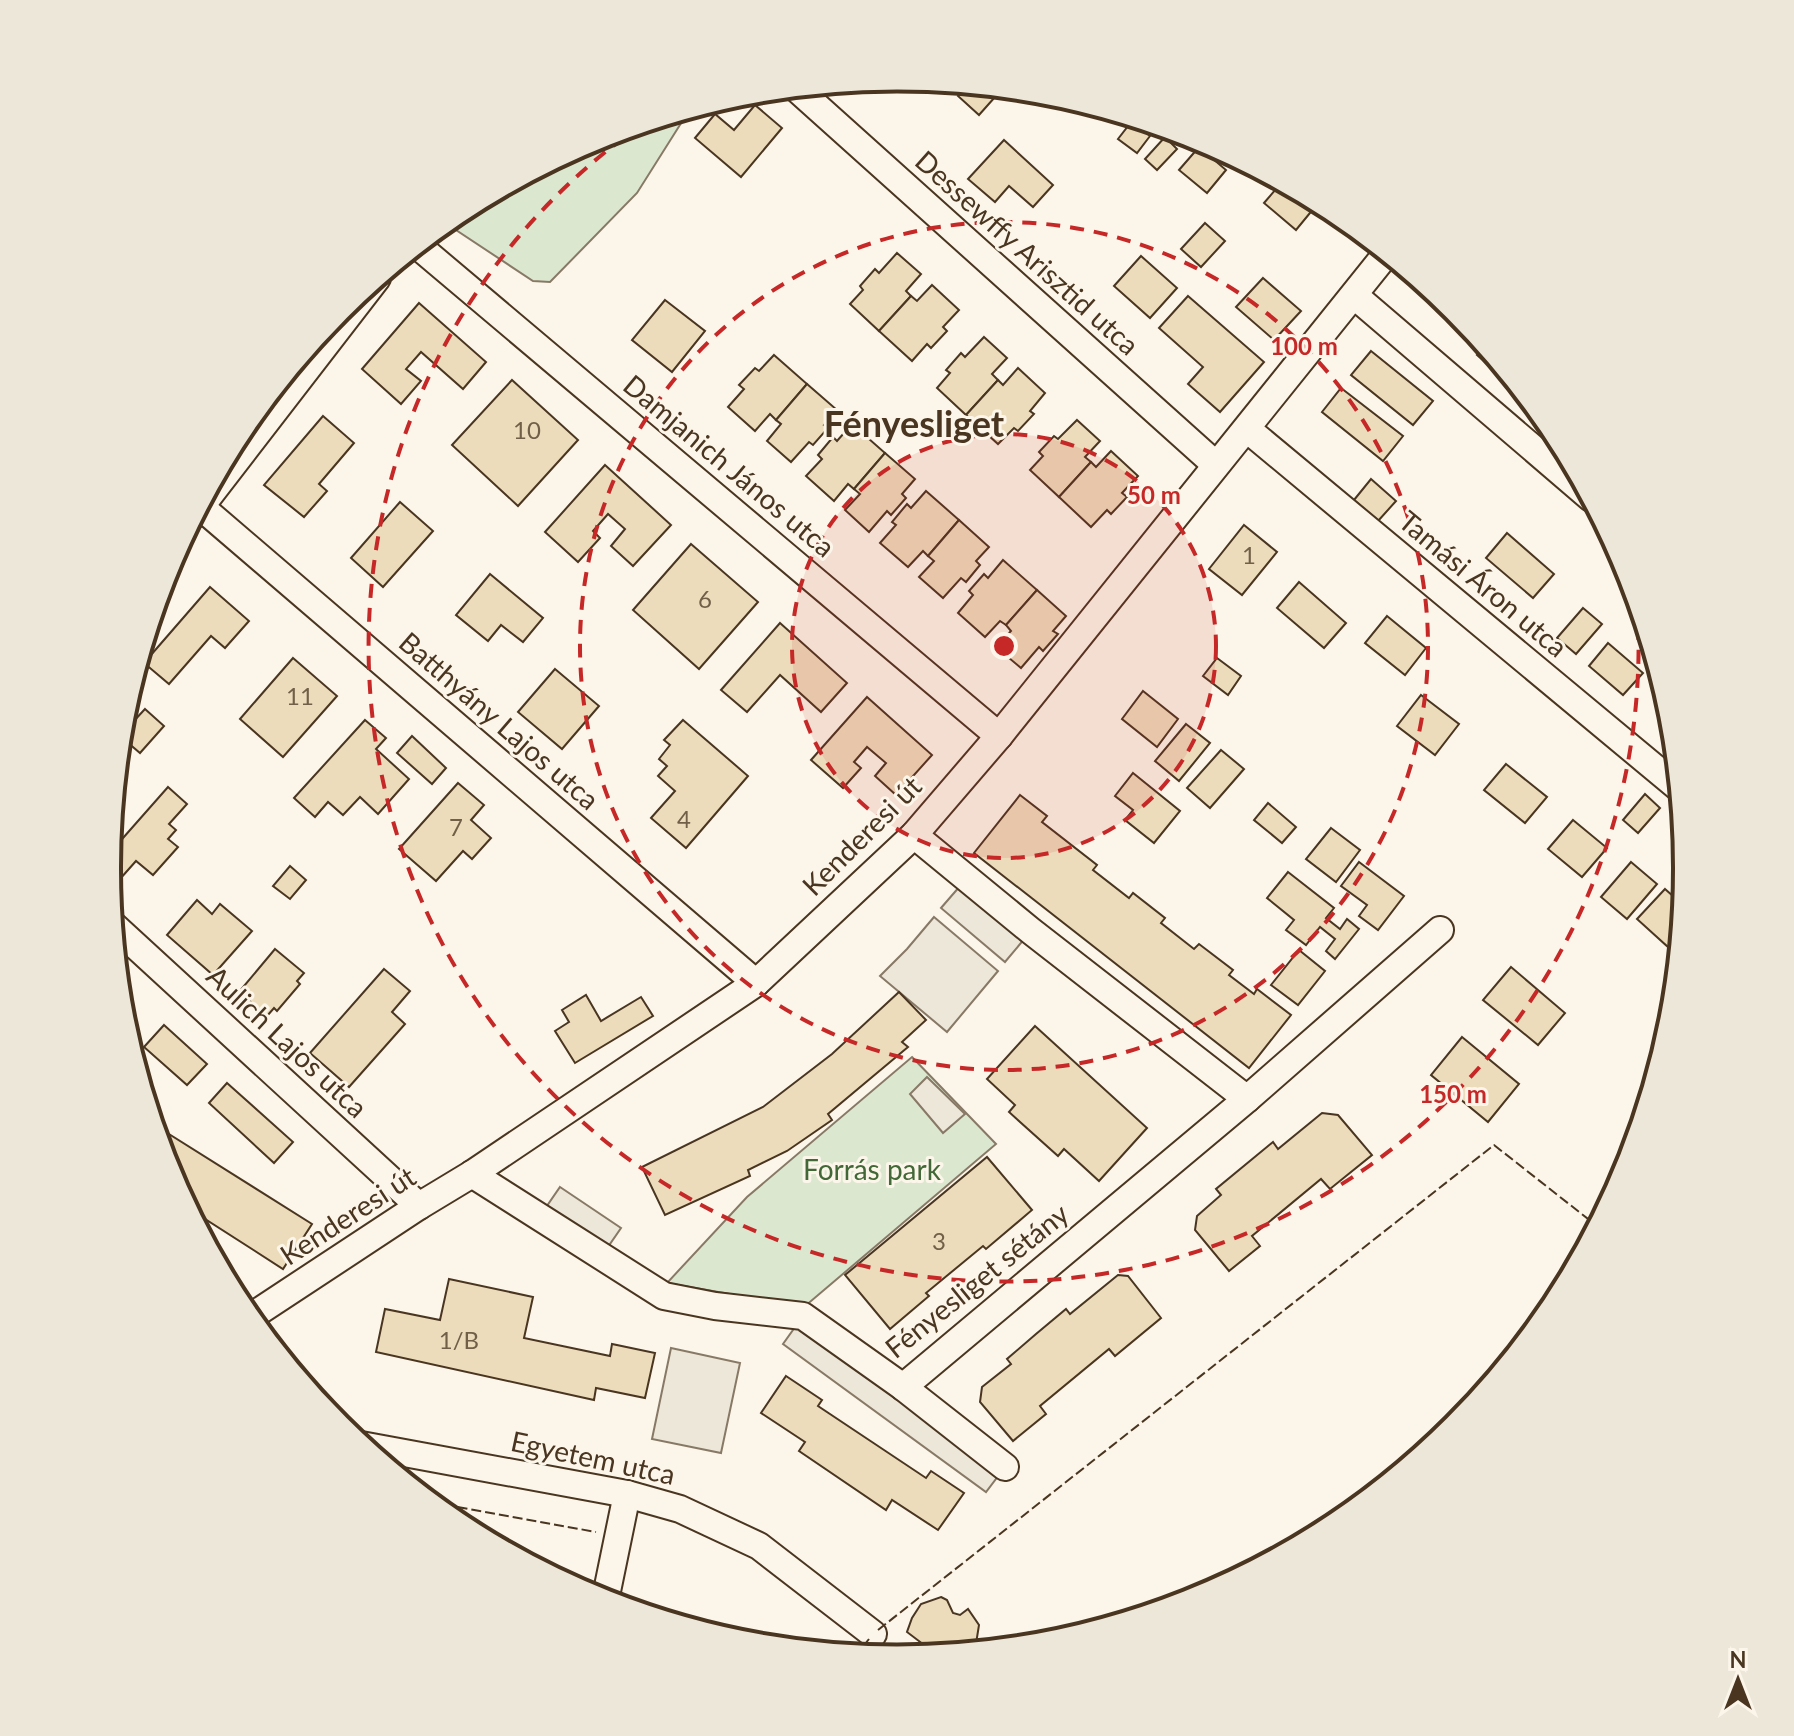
<svg xmlns="http://www.w3.org/2000/svg" width="1794" height="1736" viewBox="0 0 1794 1736" font-family="Lato,sans-serif">
	<style>
		.green { fill: #dce7d0; stroke: #887966; stroke-width: 2 }
		.parking { fill: #ede7d9; stroke: #887966; stroke-width: 2 }
		.building { fill: #ecdcbc; stroke: #4a3520; stroke-width: 2 }
		.lines { fill: none; stroke-linecap: round; stroke-linejoin: round }
		.street-casing { stroke: #4a3520; stroke-width: 30 }
		.street { stroke: #fbf6e9; stroke-width: 26 }
		.fence { stroke: #4a3520; stroke-width: 2; stroke-dasharray: 10 4; stroke-linecap: butt }
		.ring { fill: none; stroke: #c62828; stroke-width: 4; stroke-dasharray: 14 10 }
		.labels { text-anchor: middle; stroke-width: 6; stroke-linejoin: round; paint-order: stroke }
		.number-label { font-size: 24px; fill: #725f47 }
		.street-label { font-size: 28px; fill: #4a3520; stroke: #fbf6e9 }
		.park-label { font-size: 28px; fill: #436837; stroke: #fbf6e9 }
		.district-label { font-size: 36px; font-weight: bold; fill: #4a3520; stroke: #fbf6e9 }
		.rim { fill: none; stroke: #4a3520; stroke-width: 4 }
		.centre { fill: #c62828; stroke: #fbf6e9; stroke-width: 4 }
		.ring-label { font-size: 24px; text-anchor: middle; font-weight: bold; fill: #c62828; stroke: #fbf6e9; stroke-width: 6; stroke-linejoin: round; paint-order: stroke }
	</style>
	<rect width="100%" height="100%" fill="#fbf6e9"/>
	<!-- green -->
	<g class="green">
		<path d="M690,109L637,193L550,282L533,281L456,230L478,201L595,138Z"/>
		<path d="M912,1057L996,1144L804,1307L667,1283L747,1197Z"/>
	</g>
	<!-- parking -->
	<g class="parking">
		<path d="M967,878L1031,931L1005,962L941,908Z"/>
		<path d="M934,917L998,971L947,1032L880,976L907,949Z"/>
		<path d="M927,1077L965,1114L943,1133L910,1094Z"/>
		<path d="M560,1187L621,1228L601,1257L540,1216Z"/>
		<path d="M803,1316L1005,1467L986,1492L783,1344Z"/>
		<path d="M671,1348L740,1363L721,1453L652,1439Z"/>
	</g>
	<!-- building -->
	<g class="building">
		<path d="M968,85L1003,88L979,115L958,96Z"/>
		<path d="M755,105L782,128L741,177L695,138L715,114L734,130Z"/>
		<path d="M1132,121L1150,136L1137,153L1118,139Z"/>
		<path d="M1165,137L1177,149L1157,170L1145,159Z"/>
		<path d="M1004,140L1053,185L1033,207L1009,186L995,202L968,179Z"/>
		<path d="M1199,147L1226,170L1207,193L1179,170Z"/>
		<path d="M1282,182L1319,202L1296,230L1264,203Z"/>
		<path d="M1205,223L1225,241L1201,267L1181,249Z"/>
		<path d="M897,253L921,274L906,291L911,296L879,331L850,304L863,290L860,286L875,269L879,273Z"/>
		<path d="M1141,256L1177,288L1150,318L1114,286Z"/>
		<path d="M1263,278L1301,311L1274,340L1236,307Z"/>
		<path d="M932,285L959,310L943,327L947,331L931,348L927,344L912,361L879,331L911,296L917,301Z"/>
		<path d="M1188,296L1264,362L1220,412L1188,384L1203,367L1159,328Z"/>
		<path d="M665,300L705,331L672,372L632,340Z"/>
		<path d="M419,303L486,362L463,389L421,352L406,369L421,381L401,404L362,369Z"/>
		<path d="M984,337L1007,358L992,374L998,380L966,415L937,388L950,373L946,370L961,353L965,357Z"/>
		<path d="M1486,346L1501,365L1495,371L1477,355Z"/>
		<path d="M1371,351L1433,401L1413,425L1351,375Z"/>
		<path d="M774,355L807,384L776,420L770,414L755,431L728,407L744,389L739,385L755,368L759,371Z"/>
		<path d="M1018,368L1045,393L1030,411L1034,414L1018,431L1014,428L998,444L966,415L998,380L1003,385Z"/>
		<path d="M512,380L578,440L518,506L452,445Z"/>
		<path d="M807,384L837,410L824,425L828,428L813,445L809,442L791,462L767,441L781,424L776,420Z"/>
		<path d="M1341,388L1403,436L1383,461L1322,412Z"/>
		<path d="M323,416L354,443L319,484L327,491L304,517L264,485Z"/>
		<path d="M1077,420L1100,441L1085,457L1091,462L1059,497L1030,470L1043,456L1039,452L1054,436L1058,439Z"/>
		<path d="M852,424L885,453L854,489L848,484L834,501L806,476L822,459L818,455L833,437L837,441Z"/>
		<path d="M1111,451L1138,476L1122,493L1127,497L1111,514L1107,510L1091,527L1059,497L1091,462L1096,467Z"/>
		<path d="M885,453L915,479L902,494L906,498L891,515L887,511L869,532L845,510L860,494L854,489Z"/>
		<path d="M605,465L671,525L633,566L611,546L625,529L608,514L593,531L600,538L578,562L545,532Z"/>
		<path d="M1371,479L1396,501L1378,521L1354,500Z"/>
		<path d="M926,491L959,520L928,556L923,551L908,567L880,543L896,525L892,522L907,504L911,508Z"/>
		<path d="M400,502L433,531L383,587L351,558Z"/>
		<path d="M959,520L989,547L976,561L980,565L966,582L961,578L943,598L919,577L934,561L928,556Z"/>
		<path d="M1244,525L1277,552L1242,595L1209,569Z"/>
		<path d="M1507,533L1554,574L1533,598L1486,558Z"/>
		<path d="M691,544L758,602L699,669L633,610Z"/>
		<path d="M1003,560L1037,590L1006,625L1000,621L985,637L958,613L973,595L969,591L984,574L988,578Z"/>
		<path d="M490,574L543,618L523,642L501,625L488,641L456,615Z"/>
		<path d="M1299,582L1346,623L1324,648L1277,608Z"/>
		<path d="M210,587L249,621L225,648L211,636L169,684L144,663Z"/>
		<path d="M1037,590L1066,616L1053,631L1058,634L1043,651L1039,647L1021,668L996,647L1011,631L1006,625Z"/>
		<path d="M1583,608L1602,624L1576,654L1557,638Z"/>
		<path d="M1387,616L1426,648L1405,675L1365,643Z"/>
		<path d="M780,623L847,683L821,712L780,675L747,712L721,690Z"/>
		<path d="M1608,643L1643,673L1623,695L1589,666Z"/>
		<path d="M293,658L337,696L283,757L240,719Z"/>
		<path d="M1217,658L1241,676L1228,695L1203,676Z"/>
		<path d="M555,669L599,706L562,749L518,712Z"/>
		<path d="M1143,691L1178,719L1157,747L1122,719Z"/>
		<path d="M1421,695L1459,724L1435,755L1397,726Z"/>
		<path d="M867,697L932,755L896,795L875,776L886,763L867,747L854,762L861,768L843,788L811,760Z"/>
		<path d="M145,709L164,726L140,753L120,736Z"/>
		<path d="M365,720L386,738L376,749L409,779L378,814L360,797L343,815L328,802L315,817L294,798Z"/>
		<path d="M683,720L748,776L686,848L651,818L675,791L658,776L667,766L659,759L670,745L664,740Z"/>
		<path d="M1186,724L1210,743L1179,781L1155,761Z"/>
		<path d="M412,736L446,768L432,784L397,753Z"/>
		<path d="M1221,750L1244,769L1210,808L1187,788Z"/>
		<path d="M1506,764L1547,797L1525,823L1484,790Z"/>
		<path d="M1133,773L1180,811L1154,843L1125,820L1133,810L1115,796Z"/>
		<path d="M458,783L484,805L471,820L491,838L472,859L463,851L436,881L399,849Z"/>
		<path d="M168,787L187,804L169,824L176,830L168,839L178,847L153,875L136,861L120,879L107,867L108,855Z"/>
		<path d="M1645,794L1660,808L1638,833L1623,820Z"/>
		<path d="M1020,795L1047,816L1042,822L1097,865L1093,870L1129,898L1133,893L1165,918L1161,923L1194,949L1199,944L1233,970L1229,975L1254,994L1257,989L1291,1015L1249,1068L974,853Z"/>
		<path d="M1268,803L1296,827L1282,843L1254,820Z"/>
		<path d="M1573,820L1607,848L1582,877L1548,849Z"/>
		<path d="M1331,828L1360,850L1336,882L1306,859Z"/>
		<path d="M1359,862L1404,896L1378,930L1359,916L1367,905L1341,886Z"/>
		<path d="M1631,862L1657,884L1627,919L1601,897Z"/>
		<path d="M290,866L306,880L290,899L273,886Z"/>
		<path d="M1288,872L1334,908L1326,918L1340,929L1347,919L1359,929L1335,959L1326,951L1335,939L1320,927L1306,945L1286,930L1294,920L1267,898Z"/>
		<path d="M1665,889L1683,905L1681,934L1668,947L1637,919Z"/>
		<path d="M197,900L212,914L220,904L252,931L213,975L167,935Z"/>
		<path d="M275,949L304,973L297,981L300,984L277,1011L274,1008L267,1016L239,992Z"/>
		<path d="M1299,950L1325,971L1298,1005L1271,985Z"/>
		<path d="M1511,967L1565,1013L1538,1045L1483,1000Z"/>
		<path d="M384,969L410,991L392,1012L405,1024L349,1087L310,1053Z"/>
		<path d="M899,992L926,1020L902,1042L908,1047L828,1114L832,1120L787,1151L748,1170L750,1176L665,1215L642,1167L763,1107L832,1054Z"/>
		<path d="M586,995L601,1021L641,997L653,1016L575,1063L555,1031L569,1022L562,1010Z"/>
		<path d="M164,1025L207,1064L187,1085L144,1047Z"/>
		<path d="M1035,1026L1147,1128L1099,1181L1064,1149L1058,1156L1009,1112L1015,1105L987,1079Z"/>
		<path d="M1462,1037L1519,1084L1488,1122L1431,1075Z"/>
		<path d="M227,1083L293,1142L274,1163L209,1103Z"/>
		<path d="M1322,1113L1338,1115L1372,1155L1330,1189L1321,1179L1252,1236L1260,1246L1229,1271L1195,1230L1197,1216L1221,1195L1216,1189L1273,1142L1278,1149Z"/>
		<path d="M153,1124L312,1224L283,1269L188,1208L167,1170Z"/>
		<path d="M987,1157L1032,1210L986,1249L983,1246L926,1293L929,1296L890,1329L845,1275Z"/>
		<path d="M1118,1275L1128,1276L1161,1318L1115,1356L1109,1349L1040,1406L1046,1414L1013,1441L980,1402L982,1387L1011,1364L1007,1359L1036,1334L1066,1309L1070,1314Z"/>
		<path d="M449,1279L533,1297L524,1338L610,1356L612,1344L655,1353L645,1398L596,1388L594,1400L376,1352L385,1309L440,1320Z"/>
		<path d="M786,1376L822,1400L818,1406L926,1478L931,1471L964,1493L938,1530L892,1500L886,1510L799,1451L805,1442L761,1413Z"/>
		<path d="M941,1597L947,1600L953,1613L960,1615L968,1609L979,1625L975,1650L936,1654L907,1632L912,1618L921,1604Z"/>
	</g>
	<g class="lines">
		<defs>
			<g id="street">
				<path d="M796,88L1216,465"/>
				<path d="M417,245L999,736"/>
				<path d="M1355,296L1591,498"/>
				<path d="M1247,429L1679,788"/>
				<path d="M201,507L756,983"/>
				<path d="M195,514L377,278"/>
				<path d="M914,835L1031,931L1247,1099L1440,930"/>
				<path d="M113,925L419,1206"/>
				<path d="M472,1174L664,1296L715,1306L803,1316L903,1387L1005,1467"/>
				<path d="M249,1318L419,1206L472,1174L756,983L914,835L999,736L1387,253"/>
				<path d="M903,1387L1247,1099"/>
				<path d="M361,1445L627,1494L680,1509L759,1546L873,1634"/>
				<path d="M605,1601L627,1494"/>
			</g>
		</defs>
		<!-- street casing -->
		<use href="#street" class="street-casing"/>
		<!-- street -->
		<use href="#street" class="street"/>
		<!-- fence -->
		<g class="fence">
			<path d="M430,1502L596,1532"/>
			<path d="M878,1630L1494,1145L1597,1226"/>
			<path d="M857,1654L869,1639"/>
		</g>
	</g>
	<!-- distance rings -->
	<circle cx="1004" cy="646" r="212" fill="#c62828" fill-opacity=".12"/>
	<g class="ring">
		<circle cx="1004" cy="646" r="212"/>
		<circle cx="1004" cy="646" r="424"/>
		<path d="M1637 602A635 635 0 1 1 640 126"/>
	</g>
	<g class="labels">
		<!-- number labels -->
		<g class="number-label">
			<text x="527" y="439">10</text>
			<text x="1249" y="564">1</text>
			<text x="705" y="608">6</text>
			<text x="300" y="705">11</text>
			<text x="684" y="828">4</text>
			<text x="456" y="836">7</text>
			<text x="939" y="1250">3</text>
			<text x="459" y="1349">1/B</text>
		</g>
		<!-- street labels -->
		<g class="street-label">
			<text transform="translate(1027 253) rotate(42)" y="10">Dessewffy Arisztid utca</text>
			<text transform="translate(729 466) rotate(40)" y="10">Damjanich János utca</text>
			<text transform="translate(1483 584) rotate(40)" y="10">Tamási Áron utca</text>
			<text transform="translate(499 721) rotate(41)" y="10">Batthyány Lajos utca</text>
			<text transform="translate(862 836) rotate(-45)" y="10">Kenderesi út</text>
			<text transform="translate(287 1042) rotate(43)" y="10">Aulich Lajos utca</text>
			<text transform="translate(348 1216) rotate(-33)" y="10">Kenderesi út</text>
			<text transform="translate(977 1281) rotate(-39)" y="10">Fényesliget sétány</text>
			<text transform="translate(593 1458) rotate(12)" y="10">Egyetem utca</text>
		</g>
		<!-- park labels -->
		<g class="park-label">
			<text x="872" y="1180">Forrás park</text>
		</g>
		<!-- district labels -->
		<g class="district-label">
			<text x="914" y="437">Fényesliget</text>
		</g>
	</g>
	<!-- crop -->
	<path d="M0 0H1794V1736H0ZM121 868a776 776 0 1 1 1552 0a776 776 0 1 1-1552 0Z" fill="#ede7d9" fill-rule="evenodd"/>
	<path class="rim" d="M121 868a776 776 0 1 1 1552 0a776 776 0 1 1-1552 0Z"/>
	<circle cx="1004" cy="646" r="12" class="centre"/>
	<g class="ring-label">
		<text x="1304" y="355">100 m</text>
		<text x="1154" y="504">50 m</text>
		<text x="1453" y="1103">150 m</text>
	</g>
	<!-- north arrow -->
	<g transform="translate(1738 1680)" stroke="#fbf6e9" stroke-width="6" paint-order="stroke">
	<path d="M0-6L14 30L0 20L-14 30Z" fill="#4a3520"/>
	<text y="-12" font-size="22" font-weight="bold" text-anchor="middle" fill="#4a3520">N</text>
	</g>
</svg>
